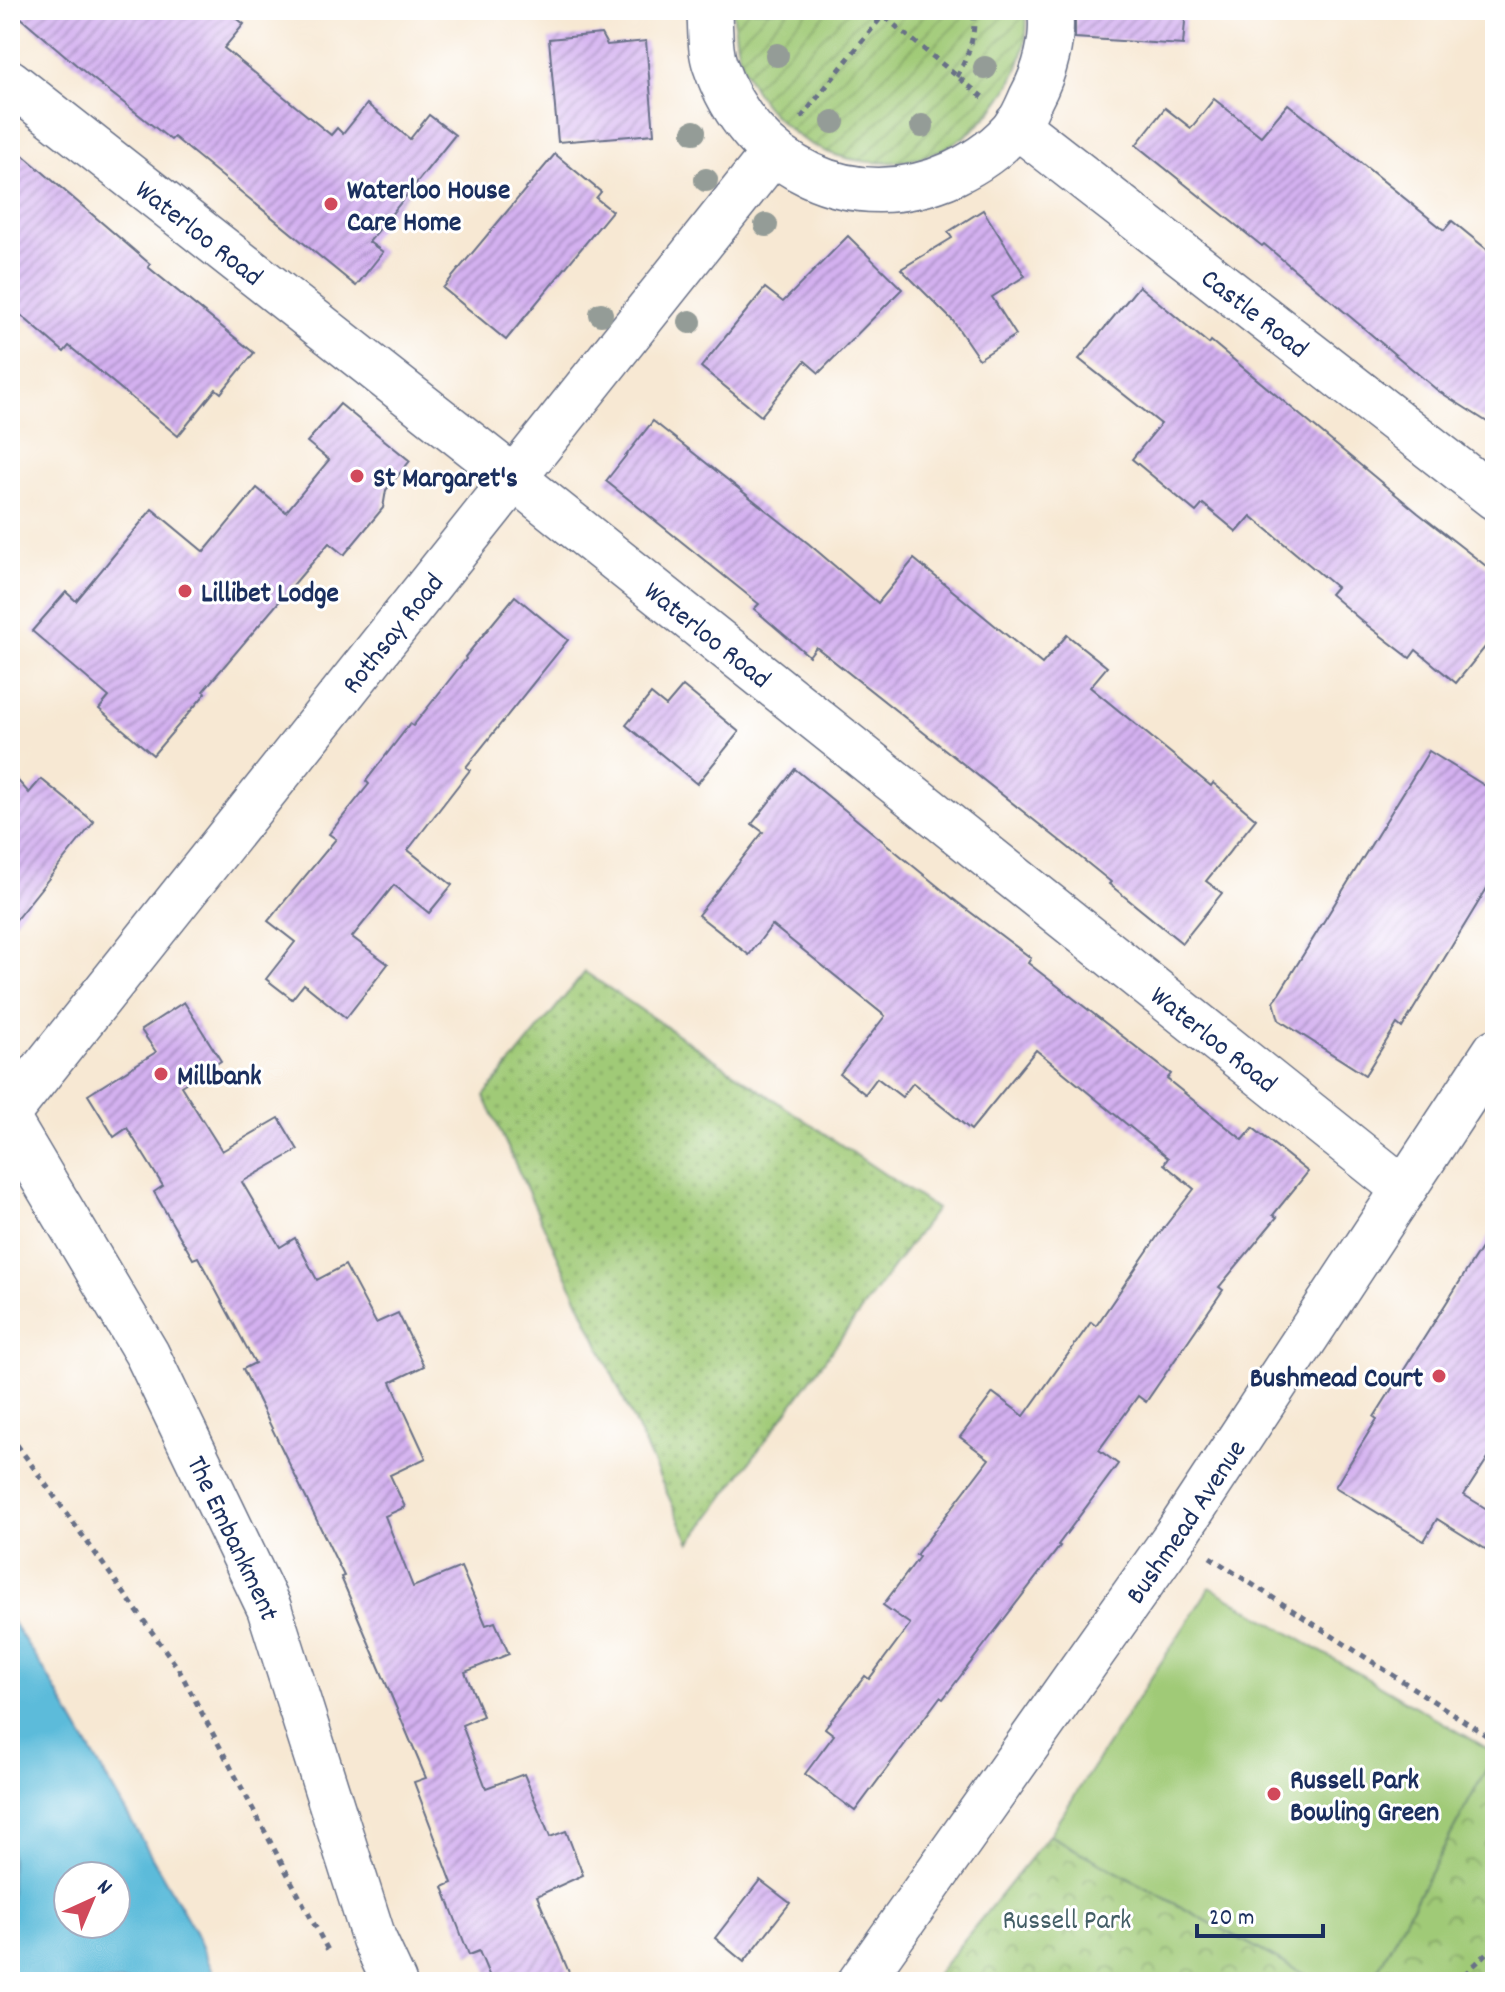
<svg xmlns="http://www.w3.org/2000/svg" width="1505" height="1992" viewBox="0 0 1505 1992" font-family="Dekko,sans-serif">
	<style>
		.grass { fill: url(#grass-dots); stroke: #5e7c6a; stroke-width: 2 }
		.park { fill: url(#park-crowns); stroke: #5e7c6a; stroke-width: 2 }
		.garden { fill: url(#garden-furrows); stroke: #5e7c6a; stroke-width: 2 }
		.pitch { fill: #a0ca77; stroke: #5e7c6a; stroke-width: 2 }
		.water { fill: #5cbbda; stroke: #3c759c; stroke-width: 2; fill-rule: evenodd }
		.building { fill: url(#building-hatch) }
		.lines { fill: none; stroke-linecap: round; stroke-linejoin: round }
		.minor-casing { stroke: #687087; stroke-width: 47 }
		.path { stroke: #687087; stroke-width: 5; stroke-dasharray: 6 6; stroke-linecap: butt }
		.minor { stroke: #fff; stroke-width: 44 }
		.tree { fill: #949c97 }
		.poi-dot { fill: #d1495b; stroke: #fff; stroke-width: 3 }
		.labels { text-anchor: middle; stroke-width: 6; stroke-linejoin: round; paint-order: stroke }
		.poi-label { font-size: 28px; font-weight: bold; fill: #1b2f5e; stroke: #fff; text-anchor: start }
		.street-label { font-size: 28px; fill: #1b2f5e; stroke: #fff }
		.park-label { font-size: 28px; fill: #435e66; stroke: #fff }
	</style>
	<defs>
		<pattern id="grass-dots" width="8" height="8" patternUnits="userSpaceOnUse" patternTransform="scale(2)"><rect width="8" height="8" fill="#a0ca77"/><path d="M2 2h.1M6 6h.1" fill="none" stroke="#82a465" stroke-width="1.8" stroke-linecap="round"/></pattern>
		<pattern id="park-crowns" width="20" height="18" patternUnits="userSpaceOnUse" patternTransform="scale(2)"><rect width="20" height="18" fill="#a0ca77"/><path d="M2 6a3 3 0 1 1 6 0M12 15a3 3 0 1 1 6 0" fill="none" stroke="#82a465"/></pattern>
		<pattern id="garden-furrows" width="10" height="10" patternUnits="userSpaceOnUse" patternTransform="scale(2)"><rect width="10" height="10" fill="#a0ca77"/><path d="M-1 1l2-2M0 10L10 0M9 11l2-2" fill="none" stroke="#82a465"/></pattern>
		<pattern id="building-hatch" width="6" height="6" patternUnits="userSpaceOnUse" patternTransform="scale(2)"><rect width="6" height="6" fill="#d4b1f0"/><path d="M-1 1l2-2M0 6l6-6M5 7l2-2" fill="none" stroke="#ab90c6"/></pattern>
	</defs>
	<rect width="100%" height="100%" fill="#fff"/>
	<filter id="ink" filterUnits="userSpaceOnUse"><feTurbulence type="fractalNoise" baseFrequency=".0125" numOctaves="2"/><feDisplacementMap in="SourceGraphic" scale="16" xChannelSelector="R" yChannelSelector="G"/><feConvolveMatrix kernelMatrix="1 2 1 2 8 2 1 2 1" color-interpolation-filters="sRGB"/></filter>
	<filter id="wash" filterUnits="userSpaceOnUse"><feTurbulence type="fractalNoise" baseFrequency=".006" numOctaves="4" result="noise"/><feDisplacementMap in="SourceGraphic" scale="32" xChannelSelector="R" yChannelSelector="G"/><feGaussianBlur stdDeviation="1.8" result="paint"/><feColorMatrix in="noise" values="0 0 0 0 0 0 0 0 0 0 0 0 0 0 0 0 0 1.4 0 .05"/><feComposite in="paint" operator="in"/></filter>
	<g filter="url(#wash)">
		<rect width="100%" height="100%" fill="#f7e8d3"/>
		<!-- grass -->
		<path class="grass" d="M585,972L936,1209L690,1543L484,1096Z"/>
		<!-- park -->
		<g class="park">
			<path d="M1495,1753V1982H1371Z"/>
			<path d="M1049,1835L1319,1982H930Z"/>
		</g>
		<!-- garden -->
		<path class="garden" d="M733,10H1026C1029,36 1022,63 1009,86C944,201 783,182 740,58C735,44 735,25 733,10Z"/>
		<!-- pitch -->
		<path class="pitch" d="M1210,1587L1495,1753L1371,1982H1319L1049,1835Z"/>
		<!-- water -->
		<path class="water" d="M10,1618L46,1673L195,1932L218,1982H11ZM68,1876H116V1924H68Z"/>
		<g id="blocks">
			<!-- building -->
			<g class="building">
				<path d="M12,10H226L244,24L224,48L331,135L337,128L343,134L367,104L410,139L429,115L455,135L369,242L383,252L356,286L174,137L171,140L87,74Z"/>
				<path d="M1075,10H1186L1183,45L1075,38Z"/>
				<path d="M601,34L607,45L646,41L654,134L558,142L549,39Z"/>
				<path d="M1214,99L1261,136L1288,104L1444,230L1452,221L1495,256V427L1437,390L1264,244L1262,246L1136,145L1165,108L1191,128Z"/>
				<path d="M10,144L150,264L148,267L254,353L221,393L216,389L178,436L69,346L64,352L10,306Z"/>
				<path d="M555,154L601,192L596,198L612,211L506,340L443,288Z"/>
				<path d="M983,210L1025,276L992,297L1016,335L979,359L953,321L901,269L952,238L948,232Z"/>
				<path d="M848,236L902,289L819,373L805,361L761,416L701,367L765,288L783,302Z"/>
				<path d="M1139,286L1209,344L1211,341L1418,513L1495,573V635L1456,683L1416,650L1410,658L1363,622L1330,594L1336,587L1251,516L1237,532L1203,504L1196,512L1132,459L1161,424L1079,359Z"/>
				<path d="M340,404L410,461L386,490L383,508L344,555L329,543L203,691L206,693L153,755L99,709L109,697L32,631L66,592L76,601L152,509L204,552L257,488L286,512L329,460L307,442Z"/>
				<path d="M653,421L809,544L878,603L914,559L1042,664L1067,635L1107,667L1090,687L1211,786L1213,783L1256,819L1206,881L1222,893L1182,943L1109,884L1111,882L1064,844L816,647L809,656L754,609L759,604L606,481Z"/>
				<path d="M515,596L568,640L466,767L470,770L408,850L452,885L429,913L394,885L352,937L388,964L346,1018L304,984L292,999L266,979L295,942L268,921L336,839L329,834L369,784L366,781L410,724L413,726L466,659L465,657Z"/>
				<path d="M683,686L739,732L697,784L626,725L651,694L666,706Z"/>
				<path d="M1429,751L1495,792V875L1402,1028L1397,1024L1365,1075L1279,1020L1274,1002Z"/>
				<path d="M795,769L957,902L1031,958L1028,963L1171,1074L1167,1079L1243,1140L1253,1128L1308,1172L1273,1215L1277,1217L1219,1287L1223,1290L1146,1402L1138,1396L1099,1450L1118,1464L1058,1545L1060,1546L943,1699L940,1697L855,1811L805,1774L834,1735L825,1728L865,1676L869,1679L910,1624L883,1605L919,1557L916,1555L989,1459L960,1437L993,1393L1024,1416L1091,1322L1096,1326L1159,1234L1194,1189L1164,1164L1168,1158L1036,1050L971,1130L913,1083L902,1097L877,1078L865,1094L840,1074L885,1016L772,925L749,955L698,915L763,832L752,824Z"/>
				<path d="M10,772L29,793L41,779L94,822L10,927Z"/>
				<path d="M184,1002L221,1061L181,1086L222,1151L279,1118L298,1150L242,1182L280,1247L295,1238L317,1280L345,1265L376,1323L398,1313L424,1366L391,1382L426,1458L390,1475L405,1507L385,1516L413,1587L461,1567L486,1625L495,1622L509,1654L465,1672L483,1716L462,1725L486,1788L524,1774L550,1837L566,1831L583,1875L537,1896L573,1982H492L479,1951L469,1955L443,1887L452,1883L414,1782L426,1778L341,1577L344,1576L243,1369L255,1363L198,1257L193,1259L154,1192L163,1186L127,1128L114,1137L88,1095L156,1052L141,1030Z"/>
				<path d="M1495,1226V1447L1464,1495L1495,1514V1555L1437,1519L1424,1541L1335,1487L1377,1419L1374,1417Z"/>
				<path d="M760,1880L790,1903L744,1962L715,1938Z"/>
			</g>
		</g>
	</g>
	<g filter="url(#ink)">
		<use href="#blocks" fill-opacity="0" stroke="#687087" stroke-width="2"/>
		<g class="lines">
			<defs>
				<g id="minor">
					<path d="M709,10C711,27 709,48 715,65C750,168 853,219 954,173C977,162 1001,145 1017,125C1023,117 1027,107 1031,98C1045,72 1054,39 1050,10"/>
					<path id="s1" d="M10,82L514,478L1404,1189"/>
					<path id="s2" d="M1016,125L1495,498"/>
					<path id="s3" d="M10,1111L773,153"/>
					<path id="s4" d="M10,1123L147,1354L269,1608L374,1939L394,1982"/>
					<path id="s5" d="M860,1982L1176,1535L1495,1051"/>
				</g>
			</defs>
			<!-- minor casing -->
			<use href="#minor" class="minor-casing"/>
			<!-- path -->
			<g class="path">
				<path d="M876,10L985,99"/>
				<path d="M957,77C968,55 977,35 973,10"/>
				<path d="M801,118L887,10"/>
				<path d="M10,1435L178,1668L330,1954"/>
				<path d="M1210,1557L1495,1741"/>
				<path d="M332,1982L343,1978"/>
				<path d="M1456,1982L1495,1946"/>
			</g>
			<!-- minor -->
			<use href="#minor" class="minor"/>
		</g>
		<!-- trees -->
		<g class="tree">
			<circle cx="777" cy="55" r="12"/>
			<circle cx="985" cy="68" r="12"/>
			<circle cx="833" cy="122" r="12"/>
			<circle cx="922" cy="126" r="12"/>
			<circle cx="694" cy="132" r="12"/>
			<circle cx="706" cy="180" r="12"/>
			<circle cx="766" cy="225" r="12"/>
			<circle cx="601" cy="314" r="12"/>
			<circle cx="690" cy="322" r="12"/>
		</g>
	</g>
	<!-- markers -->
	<g class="poi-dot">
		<circle cx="331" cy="204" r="8"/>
		<circle cx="357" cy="476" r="8"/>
		<circle cx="185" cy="591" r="8"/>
		<circle cx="161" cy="1074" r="8"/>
		<circle cx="1439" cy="1376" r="8"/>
		<circle cx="1274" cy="1794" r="8"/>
	</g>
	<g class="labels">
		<!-- poi labels -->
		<g class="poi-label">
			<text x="347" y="198">Waterloo House<tspan x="347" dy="32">Care Home</tspan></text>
			<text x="373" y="486">St Margaret's</text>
			<text x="201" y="601">Lillibet Lodge</text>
			<text x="177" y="1084">Millbank</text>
			<text x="1423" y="1386" text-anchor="end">Bushmead Court</text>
			<text x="1290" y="1788">Russell Park<tspan x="1290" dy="32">Bowling Green</tspan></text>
		</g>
		<!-- street labels -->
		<g class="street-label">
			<text dy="10" stroke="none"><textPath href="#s1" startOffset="242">Waterloo Road</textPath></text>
			<text dy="10" stroke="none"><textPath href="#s2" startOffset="304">Castle Road</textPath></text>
			<text dy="10" stroke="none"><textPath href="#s3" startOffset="612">Rothsay Road</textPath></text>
			<text dy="10" stroke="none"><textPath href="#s1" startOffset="890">Waterloo Road</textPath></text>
			<text dy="10" stroke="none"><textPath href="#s1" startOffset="1538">Waterloo Road</textPath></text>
			<text dy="10" stroke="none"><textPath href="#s5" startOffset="564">Bushmead Avenue</textPath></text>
			<text dy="10" stroke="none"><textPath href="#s4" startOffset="472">The Embankment</textPath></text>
		</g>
		<!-- park labels -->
		<g class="park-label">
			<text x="1067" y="1928">Russell Park</text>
		</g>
	</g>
	<!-- margin -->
	<rect width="1505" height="1992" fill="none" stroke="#fff" stroke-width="40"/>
	<!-- north arrow -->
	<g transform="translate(92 1900) rotate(44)"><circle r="38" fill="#ffffff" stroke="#a4acbf" stroke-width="2"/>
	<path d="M0-6L14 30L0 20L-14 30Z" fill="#d1495b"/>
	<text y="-12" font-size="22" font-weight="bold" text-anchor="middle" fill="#1b2f5e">N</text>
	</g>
	<!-- scale -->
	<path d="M1197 1924v12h126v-12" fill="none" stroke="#1b2f5e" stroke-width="4"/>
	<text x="1209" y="1924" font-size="24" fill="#1b2f5e" stroke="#ffffff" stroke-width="6" paint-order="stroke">20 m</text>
</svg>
